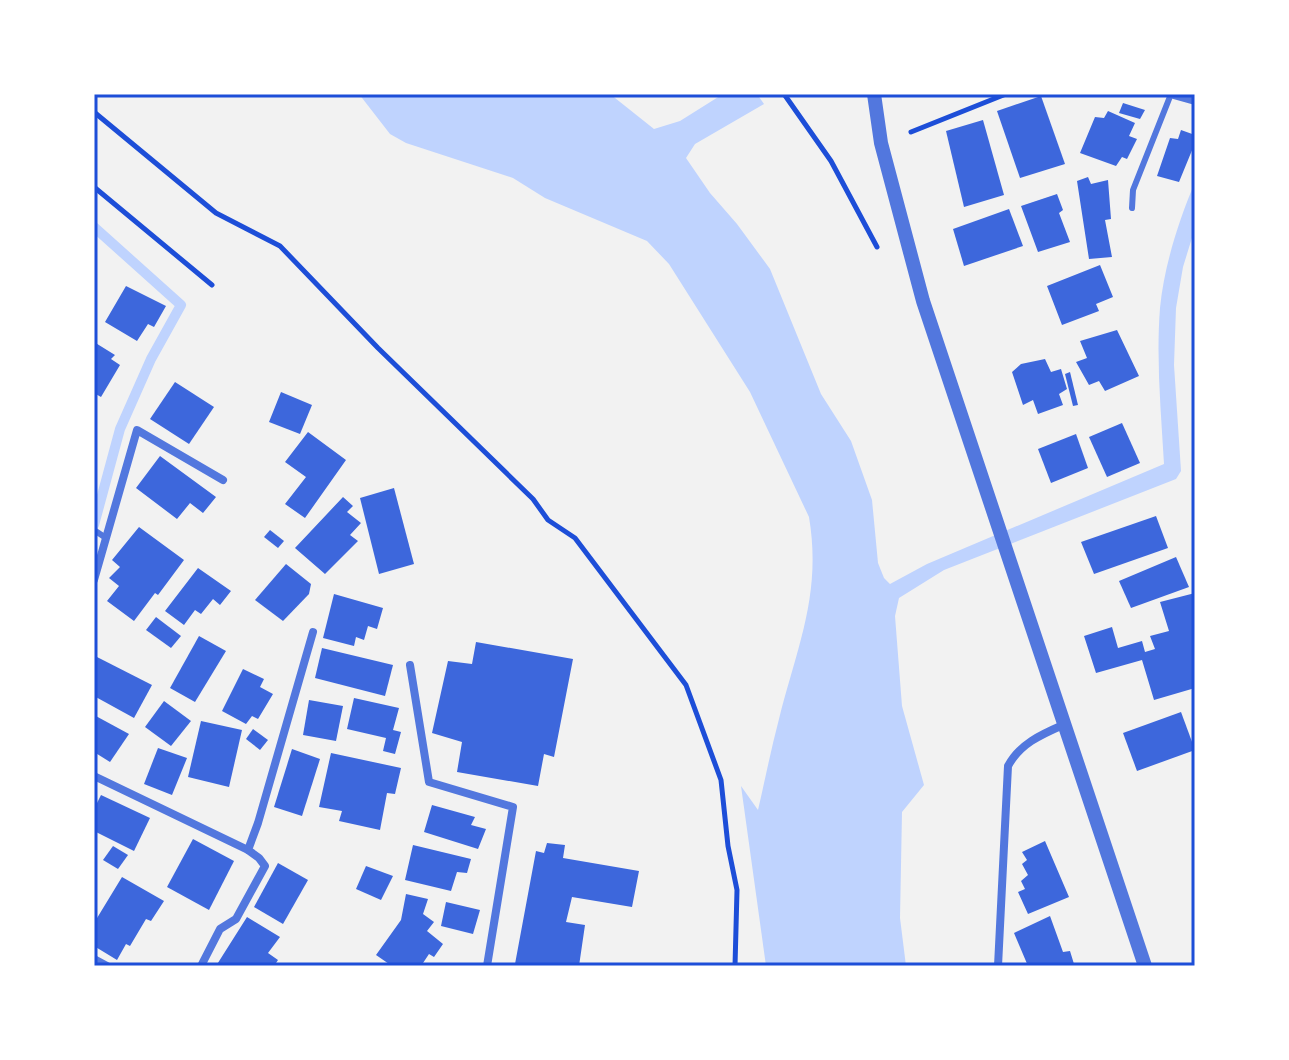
<svg xmlns="http://www.w3.org/2000/svg" width="1289" height="1060" viewBox="0 0 1289 1060" font-family="Rubik,sans-serif">
	<style>
		.water { fill: #bfd3fe }
		.lines { fill: none; stroke-linecap: round; stroke-linejoin: round }
		.stream { stroke: #bfd3fe; stroke-width: 10 }
		.building { fill: #3d67dc }
		.path { stroke: #1d4ed8; stroke-width: 5 }
		.service { stroke: #5277de; stroke-width: 6 }
		.minor { stroke: #5277de; stroke-width: 8 }
		.tertiary { stroke: #5277de; stroke-width: 14 }
		.neatline { fill: none; stroke: #1d4ed8; stroke-width: 3 }
	</style>
	<rect width="100%" height="100%" fill="#f2f2f2"/>
	<!-- water -->
	<path class="water" d="M359,94H610L654,129L680,121L723,94H757L764,104L695,144L686,158L710,193L737,224L770,269L821,394L851,441L872,500L878,563L884,578L890,584L927,564L1164,464C1161,412 1156,360 1160,308C1164,266 1179,220 1195,182V228L1183,267L1176,308L1174,365L1181,471L1176,479L944,570L899,598L895,616L902,706L924,785L902,812L900,918L906,966H766L741,786L758,810C765,780 771,749 779,719C797,647 822,594 809,517L750,392L669,264L647,241L545,198L513,178L406,143L390,134Z"/>
	<g class="lines">
		<!-- stream -->
		<path class="stream" d="M94,227L181,305L151,359L120,429L94,525"/>
	</g>
	<!-- building -->
	<g class="building">
		<path d="M1041,96L1065,164L1020,178L997,111Z"/>
		<path d="M1123,103L1145,110L1140,119L1119,113Z"/>
		<path d="M1108,111L1135,123L1129,136L1137,139L1127,159L1122,157L1116,166L1080,153L1095,117L1104,118Z"/>
		<path d="M983,120L1004,195L964,207L946,131Z"/>
		<path d="M1181,130L1195,135V143L1179,182L1157,176L1170,138L1178,139Z"/>
		<path d="M1088,177L1091,184L1108,180L1111,219L1105,220L1112,257L1089,259L1077,181Z"/>
		<path d="M1057,194L1063,210L1059,213L1070,242L1038,252L1021,206Z"/>
		<path d="M1009,209L1023,246L964,266L953,229Z"/>
		<path d="M1100,265L1113,297L1096,304L1099,311L1062,325L1047,286Z"/>
		<path d="M126,286L166,306L154,327L148,324L137,341L105,322Z"/>
		<path d="M1117,330L1139,376L1105,391L1099,381L1089,385L1076,362L1087,358L1080,341Z"/>
		<path d="M94,342L115,355L111,359L120,365L101,397L94,393Z"/>
		<path d="M1045,359L1051,372L1061,369L1067,389L1059,394L1063,405L1038,414L1033,400L1023,405L1012,372L1021,364Z"/>
		<path d="M1070,372L1078,405L1073,406L1065,374Z"/>
		<path d="M175,382L214,407L189,444L150,419Z"/>
		<path d="M281,392L312,405L300,434L269,422Z"/>
		<path d="M1122,423L1140,463L1107,477L1089,437Z"/>
		<path d="M308,432L346,460L305,518L285,504L306,477L285,462Z"/>
		<path d="M1076,434L1088,468L1051,483L1038,449Z"/>
		<path d="M160,456L216,497L203,513L190,503L177,519L136,488Z"/>
		<path d="M394,488L414,564L379,574L360,498Z"/>
		<path d="M343,497L353,506L347,512L361,523L350,535L358,541L325,574L295,548Z"/>
		<path d="M1156,516L1168,548L1094,574L1081,542Z"/>
		<path d="M139,527L184,560L158,595L155,593L134,621L107,601L119,586L109,578L120,567L112,560Z"/>
		<path d="M270,530L284,541L278,548L264,537Z"/>
		<path d="M1176,557L1189,587L1131,608L1119,581Z"/>
		<path d="M286,564L311,584L309,594L283,621L255,600Z"/>
		<path d="M198,568L231,591L220,605L213,599L201,614L195,610L184,625L165,611Z"/>
		<path d="M1195,593V688L1154,700L1142,660L1096,673L1084,636L1112,627L1118,648L1142,641L1145,652L1155,649L1150,636L1169,631L1160,602Z"/>
		<path d="M334,594L383,608L377,629L368,626L364,640L356,637L354,646L323,638Z"/>
		<path d="M156,617L181,636L171,648L146,630Z"/>
		<path d="M199,636L226,651L195,702L170,688Z"/>
		<path d="M476,642L573,659L554,757L544,754L538,786L457,772L462,742L432,733L448,661L472,664Z"/>
		<path d="M322,648L393,665L385,696L315,678Z"/>
		<path d="M97,657L152,685L134,718L94,696V663Z"/>
		<path d="M243,669L264,679L260,687L273,694L258,719L252,716L246,724L222,711Z"/>
		<path d="M354,698L399,708L393,730L401,732L395,754L383,751L386,738L347,729Z"/>
		<path d="M309,700L343,706L336,741L303,735Z"/>
		<path d="M164,701L191,721L171,746L145,727Z"/>
		<path d="M1181,712L1195,750L1137,771L1123,733Z"/>
		<path d="M94,715L129,734L110,762L94,752Z"/>
		<path d="M201,721L242,730L229,787L188,777Z"/>
		<path d="M253,729L268,740L260,750L246,739Z"/>
		<path d="M158,748L187,758L172,795L144,784Z"/>
		<path d="M292,749L320,759L302,816L274,807Z"/>
		<path d="M331,753L401,768L395,794L387,793L380,830L339,821L342,811L319,807Z"/>
		<path d="M101,795L150,818L134,851L94,831V809Z"/>
		<path d="M432,805L475,817L471,825L486,829L478,849L424,832Z"/>
		<path d="M193,839L234,861L209,910L167,887Z"/>
		<path d="M1045,841L1069,897L1028,914L1018,892L1025,889L1021,881L1028,875L1022,864L1027,860L1022,852Z"/>
		<path d="M547,843L565,845L563,858L639,871L632,907L572,897L566,922L585,925L579,966L515,964L536,851L544,853Z"/>
		<path d="M413,845L471,859L467,873L457,872L451,891L405,880Z"/>
		<path d="M113,846L128,855L118,869L103,860Z"/>
		<path d="M278,863L308,880L283,924L254,907Z"/>
		<path d="M366,866L393,876L381,900L356,889Z"/>
		<path d="M122,877L164,901L151,921L146,919L130,946L126,944L117,960L94,946V923Z"/>
		<path d="M406,894L428,899L423,914L434,922L427,931L443,944L434,957L429,954L421,966H392L376,955L401,920Z"/>
		<path d="M446,902L480,910L473,934L441,926Z"/>
		<path d="M1050,916L1063,952L1070,951L1074,964L1068,966H1028L1014,933Z"/>
		<path d="M247,917L280,937L268,953L278,960L274,966H216Z"/>
	</g>
	<g class="lines">
		<!-- path -->
		<g class="path">
			<path d="M784,94L831,161L877,247"/>
			<path d="M94,112L216,213L280,246L378,348L533,499L548,520L575,538L686,685L721,780L728,846L737,890L735,966"/>
			<path d="M911,132L1006,94"/>
			<path d="M94,187L212,285"/>
		</g>
		<!-- service -->
		<g class="service">
			<path d="M1132,208L1133,190L1171,94"/>
			<path d="M94,530L106,538"/>
		</g>
		<!-- minor -->
		<g class="minor">
			<path d="M1170,94L1195,101"/>
			<path d="M94,580L137,430L223,480"/>
			<path d="M410,665L429,782L513,807L487,966"/>
			<path d="M94,776L248,850"/>
			<path d="M94,959L107,966"/>
			<path d="M201,966L220,929L236,919L265,866L259,858L248,850L258,823L313,632"/>
			<path d="M998,966L1008,766C1020,744 1040,735 1063,725"/>
		</g>
		<!-- tertiary -->
		<path class="tertiary" d="M874,94L881,143L923,301L1145,966"/>
	</g>
	<!-- border -->
	<rect width="1289" height="1060" fill="none" stroke="#ffffff" stroke-width="192"/>
	<rect x="96" y="96" width="1097" height="868" class="neatline"/>
</svg>
